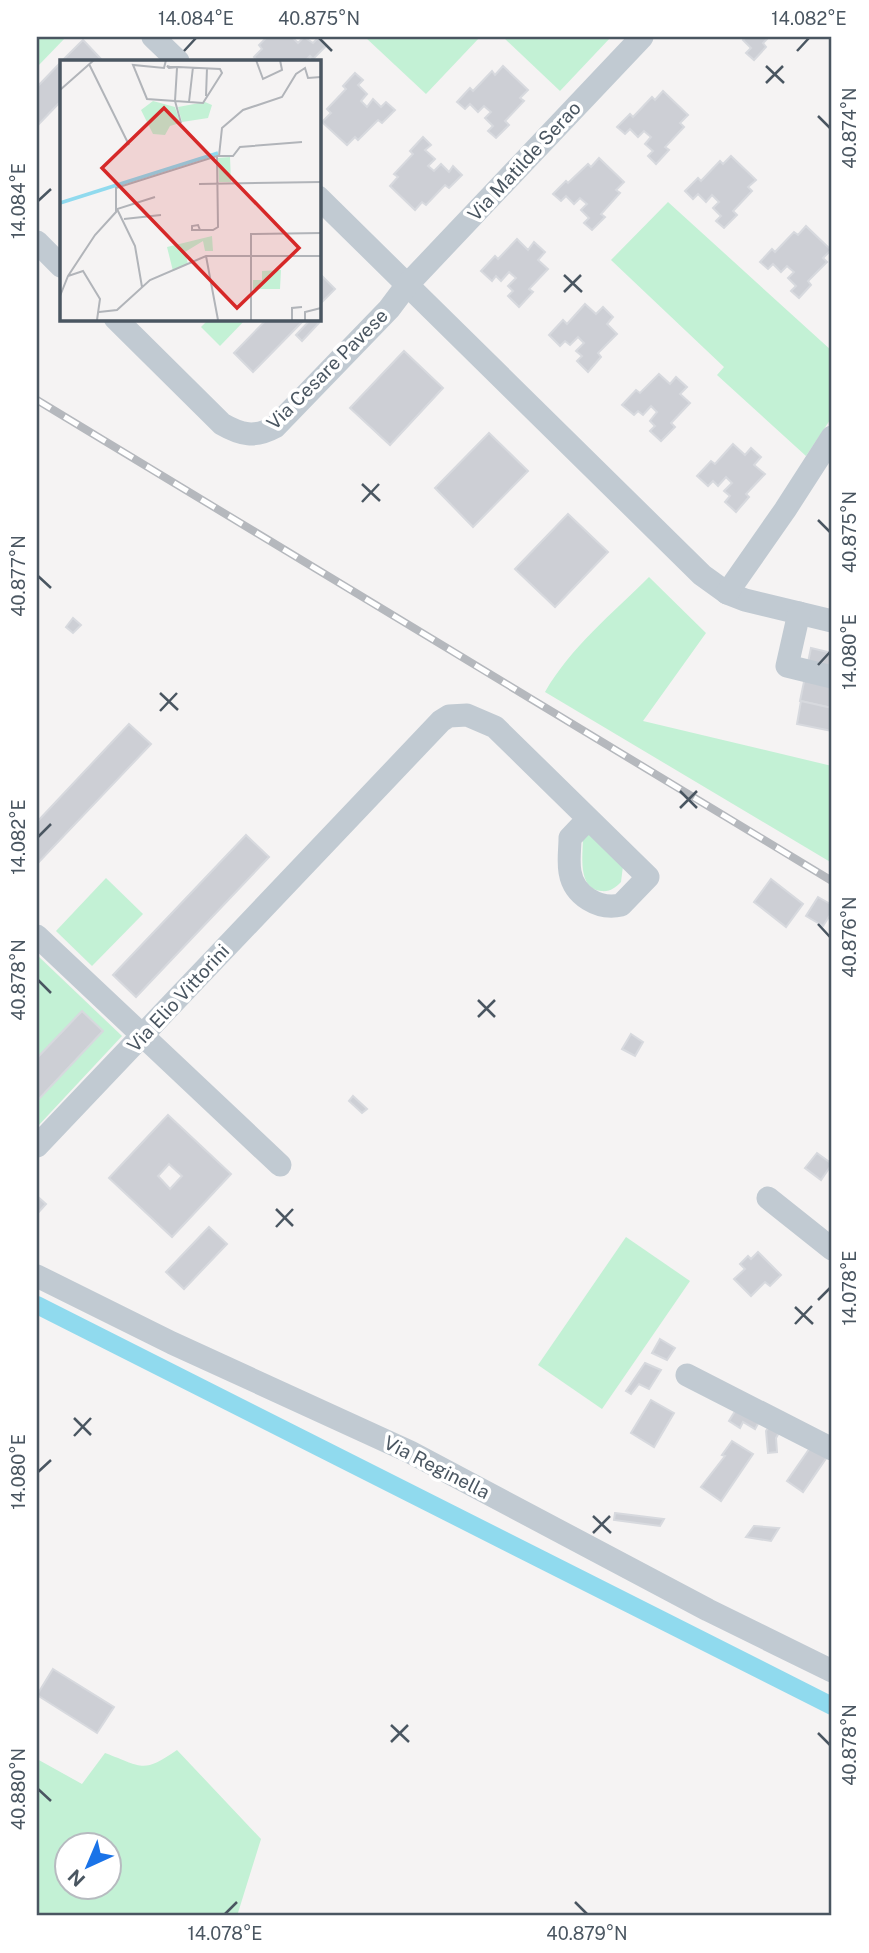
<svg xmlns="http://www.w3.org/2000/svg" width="869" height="1953" viewBox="0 0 869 1953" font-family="'Public Sans',sans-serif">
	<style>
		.green { fill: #c3f1d5; fill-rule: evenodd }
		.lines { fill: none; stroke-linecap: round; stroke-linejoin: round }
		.canal { stroke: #90daee; stroke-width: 18 }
		.building { fill: #cdcfd5; stroke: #d7d9de; stroke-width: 2; fill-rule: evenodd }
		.minor { stroke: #c1cad2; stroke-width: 23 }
		.rail-casing { stroke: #b5b8bd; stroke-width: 8 }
		.rail { stroke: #fff; stroke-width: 5; stroke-dasharray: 16; stroke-linecap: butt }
		.ticks { fill: none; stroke: #4a5661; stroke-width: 2.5 }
		.labels { text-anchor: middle; stroke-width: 7; stroke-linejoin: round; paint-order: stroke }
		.street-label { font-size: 19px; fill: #4a5661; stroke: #fff }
		.inset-river { fill: none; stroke: #90daee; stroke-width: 3.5 }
		.inset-road { fill: none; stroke: #b1b4b9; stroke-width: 2 }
		.view { fill: #d62828; fill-opacity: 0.15; stroke: #d62828; stroke-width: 3.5 }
		.inset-edge { fill: none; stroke: #4a5661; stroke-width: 3.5 }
		.neatline { fill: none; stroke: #4a5661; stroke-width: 2.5 }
		.ticks-label { font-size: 18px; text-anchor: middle; fill: #4a5661 }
	</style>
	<rect width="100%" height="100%" fill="#f5f3f3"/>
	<!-- green -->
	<g class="green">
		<path d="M37,37H66L37,67Z"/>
		<path d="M365,37H480L426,94Z"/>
		<path d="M503,37H611L560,91Z"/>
		<path d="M668,202L832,351V417L806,456L717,375L724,367L611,260Z"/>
		<path d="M210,318H246V319L220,346L201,327Z"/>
		<path d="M649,577L706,633L643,721L832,766V863L545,692C570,648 613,613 649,577Z"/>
		<path d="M590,833L623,866L621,882C615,888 610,892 601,891C577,889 583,854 583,837Z"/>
		<path d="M106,878L143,914L92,966L56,931Z"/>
		<path d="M37,955L122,1036L37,1127Z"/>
		<path d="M626,1237L690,1281L602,1409L538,1365Z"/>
		<path d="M177,1750L261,1839L237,1916H37V1759L82,1784L105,1753C143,1767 142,1774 177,1750ZM108,1844V1886H66V1844Z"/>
	</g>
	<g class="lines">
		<!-- canal -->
		<path class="canal" d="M37,1305L832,1706"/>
	</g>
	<!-- building -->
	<g class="building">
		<path d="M267,37H292L298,43L304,37L313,43L318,38L326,46L313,59L310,56L305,61H258L254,57L262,49L259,45Z"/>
		<path d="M746,37H769L763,43L766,47L754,60L746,53L751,48L743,40Z"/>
		<path d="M83,40L102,60L62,61Z"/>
		<path d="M61,62V101L37,126V87Z"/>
		<path d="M503,66L528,90L520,98L524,101L505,121L509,125L496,138L488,131L493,126L485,118L491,112L484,106L478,112L470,104L465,109L457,102L470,88L473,91L492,71L495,75Z"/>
		<path d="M355,73L363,80L358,85L367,94L361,101L367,107L373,99L381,107L386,102L395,110L382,123L378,120L358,140L355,137L347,145L322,122L331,113L327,109L346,89L343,86Z"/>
		<path d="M663,91L688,115L680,123L684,127L665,147L669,150L656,164L648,156L653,151L645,144L651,137L644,131L638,137L630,129L625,134L617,127L630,114L633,117L652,97L655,100Z"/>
		<path d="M423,137L431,145L425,150L435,159L428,166L434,171L441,164L449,172L453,166L462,175L449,188L445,185L426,205L422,202L415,210L390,186L398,177L394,174L413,154L410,151Z"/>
		<path d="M731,156L756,180L748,187L752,191L733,211L737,215L724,228L716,221L721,216L713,208L719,202L712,195L706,202L698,194L693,199L685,191L698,178L701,181L720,161L723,164Z"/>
		<path d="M599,158L624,182L616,190L620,193L601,214L605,217L592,230L584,223L589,218L581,210L587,204L580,198L574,204L566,196L561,201L553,194L566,181L568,183L588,164L591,167Z"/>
		<path d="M806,226L831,250L823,258L827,262L808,281L811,285L799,298L791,291L796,286L788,278L794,272L787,266L781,272L773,264L768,269L760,262L772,249L775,252L794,232L798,235Z"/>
		<path d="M517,239L528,250L534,242L545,252L538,260L548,269L529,289L533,292L519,307L508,296L513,291L508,286L516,278L509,272L501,281L496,276L492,281L481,271L495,256L498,259Z"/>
		<path d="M318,272L335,289L318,306Z"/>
		<path d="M585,304L596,314L603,307L613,317L607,324L617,334L598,353L601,357L588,372L577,361L582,356L576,351L584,343L578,337L570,345L565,341L560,346L549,335L563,320L567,324Z"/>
		<path d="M268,318H306L253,372L234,353Z"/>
		<path d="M312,318L319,323L302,341L296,335Z"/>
		<path d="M404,351L443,388L390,445L350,408Z"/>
		<path d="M659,374L670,384L676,377L687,387L680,394L690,403L671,423L675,427L661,441L650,431L655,426L650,421L657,412L651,406L643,415L638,411L634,415L622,405L636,390L640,393Z"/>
		<path d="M489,433L528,471L473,527L435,488Z"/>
		<path d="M733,444L745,455L751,448L761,457L754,465L765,474L746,494L749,497L736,512L725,502L730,496L724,491L732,483L726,477L718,486L713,481L708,486L697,476L711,461L715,464Z"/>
		<path d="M568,514L608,552L555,607L515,569Z"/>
		<path d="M73,618L81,625L73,633L66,627Z"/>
		<path d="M811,648L832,653V708L800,701Z"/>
		<path d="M801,701L832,708V731L797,724Z"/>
		<path d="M129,724L151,744L37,864V822Z"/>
		<path d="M246,835L269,857L136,997L113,975Z"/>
		<path d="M771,879L803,904L786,927L754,902Z"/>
		<path d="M818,897L832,905V916L830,915L823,926L806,916Z"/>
		<path d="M82,1011L103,1031L37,1101V1058Z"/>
		<path d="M631,1034L643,1042L635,1056L622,1049Z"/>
		<path d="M353,1096L367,1109L362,1113L349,1101Z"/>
		<path d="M168,1115L231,1174L172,1237L109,1178ZM169,1164L182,1176L170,1189L158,1176Z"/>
		<path d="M817,1153L832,1164L821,1180L805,1168Z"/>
		<path d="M37,1196L46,1204L37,1214Z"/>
		<path d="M209,1227L227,1244L184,1289L166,1272Z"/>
		<path d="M758,1252L781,1275L770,1286L765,1282L751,1296L734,1279L745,1269L740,1264L748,1256L751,1259Z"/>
		<path d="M660,1339L675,1348L667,1360L652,1353Z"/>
		<path d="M645,1363L661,1370L649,1389L639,1384L631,1394L626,1391Z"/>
		<path d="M651,1400L674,1413L654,1447L631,1433Z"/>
		<path d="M737,1408L760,1420L755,1429L743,1422L740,1428L729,1421Z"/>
		<path d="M770,1425L780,1431L776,1438L777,1452L768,1453L766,1431Z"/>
		<path d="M732,1441L753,1454L721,1501L701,1487L725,1456L722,1455Z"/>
		<path d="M812,1445L829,1454L803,1492L787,1481Z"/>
		<path d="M615,1513L664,1519L660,1526L614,1520Z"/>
		<path d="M754,1526L779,1528L771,1541L746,1537Z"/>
		<path d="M53,1669L114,1707L97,1733L37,1695Z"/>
	</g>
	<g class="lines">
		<!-- minor -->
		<g class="minor">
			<path d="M153,37L178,61"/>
			<path d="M318,197L702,575L727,593L745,600L832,621"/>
			<path d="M37,242L61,266"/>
			<path d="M115,318L222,424C241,435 255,438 275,427L389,309L407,285L642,37"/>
			<path d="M727,593L785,510L832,437"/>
			<path d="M799,613L787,666L832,677"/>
			<path d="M37,936L280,1165"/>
			<path d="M37,1146L441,721L449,716L467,715L495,727L648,877L621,905C599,910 574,896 570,872C568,861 570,849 570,838L588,819"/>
			<path d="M768,1198L832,1249"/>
			<path d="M37,1276L172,1343L410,1452L708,1610L832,1671"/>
			<path d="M687,1375L832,1449"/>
		</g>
		<defs>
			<path id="rail" d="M37,400L832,881"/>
		</defs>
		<!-- rail casing -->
		<use href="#rail" class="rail-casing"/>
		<!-- rail -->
		<use href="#rail" class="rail"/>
	</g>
	<!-- ticks -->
	<path class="ticks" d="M319,38L332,51M184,51L196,38M797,51L809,38M766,66L784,83M766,83L783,66M818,116L830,128M38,201L51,189M564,275L582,292M564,292L581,275M362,484L380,501M362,502L379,484M818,520L830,532M38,576L51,588M818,665L830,652M160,693L178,710M160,711L177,693M680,791L697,808M680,808L697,791M38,837L51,824M818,924L830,937M38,980L51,993M478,1000L495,1017M478,1017L495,1000M276,1209L293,1226M276,1227L293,1209M818,1300L830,1288M795,1307L813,1324M795,1324L812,1306M74,1418L91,1435M74,1436L91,1418M38,1472L51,1460M593,1516L611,1533M593,1533L610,1516M391,1725L409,1742M818,1733L830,1745M391,1742L408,1725M38,1789L51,1801M575,1902L587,1914M225,1914L237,1902"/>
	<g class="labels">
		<!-- street labels -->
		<g class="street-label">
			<text transform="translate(524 161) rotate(-47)" y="7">Via Matilde Serao</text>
			<text transform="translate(327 369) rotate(-45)" y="7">Via Cesare Pavese</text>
			<text transform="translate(178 998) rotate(-47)" y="7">Via Elio Vittorini</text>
			<text transform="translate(437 1467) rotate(27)" y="7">Via Reginella</text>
		</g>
	</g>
	<!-- overview -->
	<g transform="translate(60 60)">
		<rect width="261" height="261" fill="#f5f3f3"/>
		<path d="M93,41L115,47L120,63L110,66L105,75L93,74L81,50ZM145,42L152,45L148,58L122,62L118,47ZM170,97L171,122H159L158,98ZM152,176L153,191H145L143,181L125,192L128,204L113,211L107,187ZM221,210L220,229H193V220H202V211Z" fill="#c3f1d5"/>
		<path class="inset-river" d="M0,143L158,93"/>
		<path class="inset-road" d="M106,0L104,8L73,5L87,39L143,43L162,13L160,9L118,7M196,0L203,19L222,10L220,0M29,4L69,85M107,6L110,7H118L109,8ZM117,8L115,41L121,63M0,30L34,0M146,36L147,8M129,42L133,7M159,96L162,68L183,50L222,37L236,14L245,8L248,18L261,17M139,124L261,122M64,159L101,155M140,170L138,165L132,166V170H153L158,167L157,96M146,196L158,260M8,216L35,175L56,152V128L157,96H173L180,87L242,82M82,227L75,186L57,149L95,137M0,236L8,216L23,211L40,239L37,260M39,252L57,250L90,220L146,196H261M191,260V174L261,173M232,260V248L242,247M245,260V252L261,248"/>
		<path class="view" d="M104,48L239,188L177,248L42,108Z"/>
		<rect width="261" height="261" class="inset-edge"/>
	</g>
	<!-- border -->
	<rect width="869" height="1953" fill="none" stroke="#ffffff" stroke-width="77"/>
	<!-- north arrow -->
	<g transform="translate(88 1866) rotate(224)"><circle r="33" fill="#ffffff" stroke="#b7bbc0" stroke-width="2"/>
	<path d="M0-5L12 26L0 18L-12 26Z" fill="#1a73e8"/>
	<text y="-10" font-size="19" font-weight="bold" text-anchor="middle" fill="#4a5661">N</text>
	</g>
	<rect x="38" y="38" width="792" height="1876" class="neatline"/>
	<g class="ticks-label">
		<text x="196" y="25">14.084°E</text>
		<text x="319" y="25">40.875°N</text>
		<text x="809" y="25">14.082°E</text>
		<text transform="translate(850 128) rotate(-90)" y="6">40.874°N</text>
		<text transform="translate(19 201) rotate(-90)" y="6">14.084°E</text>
		<text transform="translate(850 532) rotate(-90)" y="6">40.875°N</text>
		<text transform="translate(19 576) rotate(-90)" y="6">40.877°N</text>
		<text transform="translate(850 652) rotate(-90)" y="6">14.080°E</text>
		<text transform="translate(19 837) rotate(-90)" y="6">14.082°E</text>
		<text transform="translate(850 937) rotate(-90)" y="6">40.876°N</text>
		<text transform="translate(19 980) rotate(-90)" y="6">40.878°N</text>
		<text transform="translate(850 1288) rotate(-90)" y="6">14.078°E</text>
		<text transform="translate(19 1472) rotate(-90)" y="6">14.080°E</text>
		<text transform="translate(850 1745) rotate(-90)" y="6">40.878°N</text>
		<text transform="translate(19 1789) rotate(-90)" y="6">40.880°N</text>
		<text x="225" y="1940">14.078°E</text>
		<text x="587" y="1940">40.879°N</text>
	</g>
</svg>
